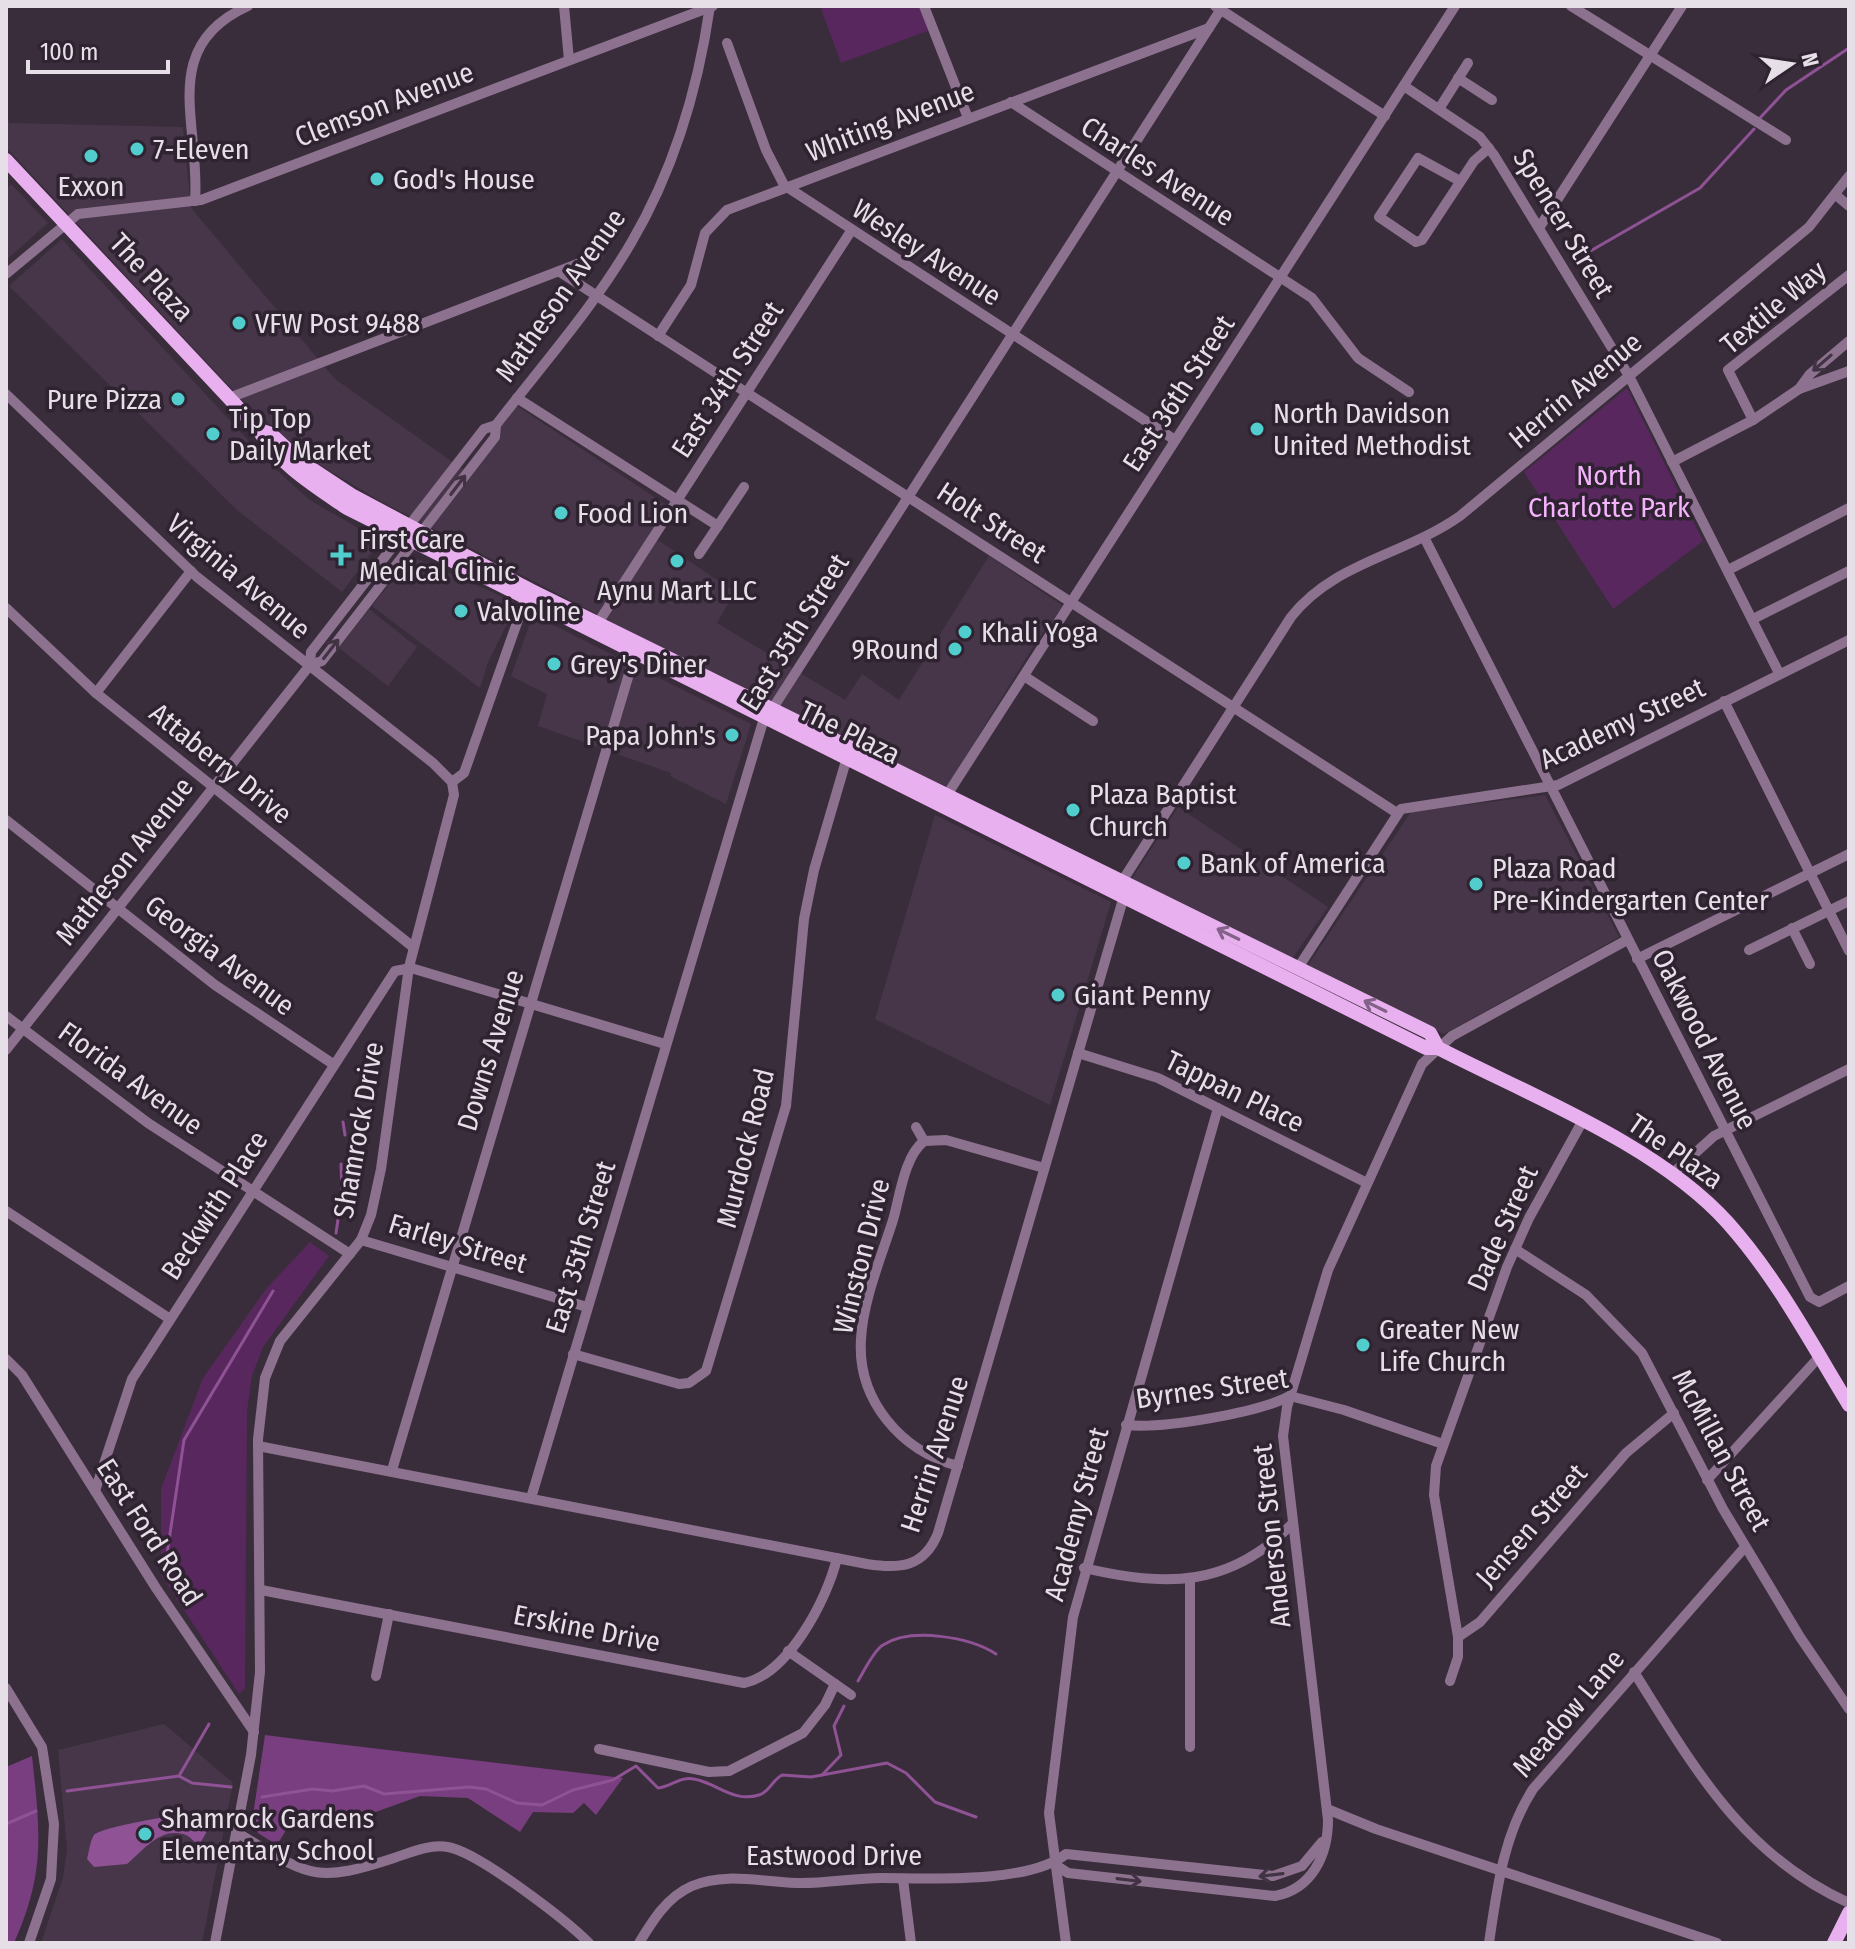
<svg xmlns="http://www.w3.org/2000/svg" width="1855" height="1949" viewBox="0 0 1855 1949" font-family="'Fira Sans Condensed',sans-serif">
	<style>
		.built { fill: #473649 }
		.green { fill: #57275d }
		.forest { fill: #793e80 }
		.water { fill: #8e5295 }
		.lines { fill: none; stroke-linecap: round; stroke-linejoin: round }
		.stream { stroke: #8e5295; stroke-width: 3 }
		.minor { stroke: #8d7290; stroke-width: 10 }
		.major { stroke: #e8b0ee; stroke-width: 14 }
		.oneway { stroke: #423344 }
		.oneway2 { stroke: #826286 }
		.poi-dot { fill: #52cdcd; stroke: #2f2331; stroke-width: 3 }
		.labels { text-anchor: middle; stroke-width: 7; stroke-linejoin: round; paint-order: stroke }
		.street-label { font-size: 28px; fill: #e7dfe8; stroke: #2f2331 }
		.poi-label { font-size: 28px; fill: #e7dfe8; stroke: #2f2331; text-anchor: start }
		.park-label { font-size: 28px; fill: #f5b3fd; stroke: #2f2331 }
	</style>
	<rect width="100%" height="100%" fill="#3a2d3b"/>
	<!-- built -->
	<g class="built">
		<path d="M6,103L9,123L183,127L191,208L335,379L464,470L517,406L668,506L649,534L735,592L717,623L845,700L862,674L899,700L989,556L1063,606L1036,642L942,795L375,498L312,460L241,399L6,147Z"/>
		<path d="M11,184L48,223L6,260V190Z"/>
		<path d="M62,239L273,467L311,501L367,533L374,542L373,551L342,592L237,510L9,286Z"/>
		<path d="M418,559L514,602L515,608L488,662L480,688L372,606L406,563Z"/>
		<path d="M369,609L417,647L388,686L339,648Z"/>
		<path d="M533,615L751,724L726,804L670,776L671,773L538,726L547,694L511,676Z"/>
		<path d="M1545,795L1619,937L1444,1034L1308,965L1411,812Z"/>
		<path d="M1178,807L1328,907L1285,969L1129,883Z"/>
		<path d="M935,815L1111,902L1050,1105L875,1019Z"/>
		<path d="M164,1724L233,1783L202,1943H41L63,1878L67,1849L58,1750Z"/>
	</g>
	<!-- green -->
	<g class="green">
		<path d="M820,6H924L933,29L841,63Z"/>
		<path d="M1627,388L1703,541L1613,609L1524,472Z"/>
		<path d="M310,1242L329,1256L263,1347L252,1376L247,1411L245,1688L239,1694L161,1575V1489L203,1378L266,1289Z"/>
	</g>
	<!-- forest -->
	<g class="forest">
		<path d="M265,1735L304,1740L623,1778L596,1815L584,1803L573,1813L533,1812L520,1832L468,1798L420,1796L345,1823L323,1822L297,1812L277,1845L258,1833L252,1822Z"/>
		<path d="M32,1756C40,1831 46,1872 14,1943H6V1767Z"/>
	</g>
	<!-- water -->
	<path class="water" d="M194,1813L206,1823V1833L199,1845C193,1842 191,1836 183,1834C159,1828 143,1851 127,1864L94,1867L87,1859C89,1852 90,1841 94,1835C101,1827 179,1814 194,1813Z"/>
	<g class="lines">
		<!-- stream -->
		<g class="stream">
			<path d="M1759,119L1786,90L1849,48"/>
			<path d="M1573,261L1700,188L1754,129"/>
			<path d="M343,1122L345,1135"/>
			<path d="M336,1233L342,1192L341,1164"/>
			<path d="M164,1574L184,1440L273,1291"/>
			<path d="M858,1681C864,1671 874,1650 883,1645C911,1627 970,1637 996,1654"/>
			<path d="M822,1775L841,1755L834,1726L844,1706"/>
			<path d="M179,1776L209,1724"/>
			<path d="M67,1791L179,1776L192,1783L231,1787"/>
			<path d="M262,1797L313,1789L332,1791L364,1786L384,1794L469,1787L486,1789L517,1803L542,1805L573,1790L613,1780L636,1766L658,1788C671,1787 680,1776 694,1779C717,1783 733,1803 759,1795C770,1792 772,1780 782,1775L811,1777L887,1763L906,1773L935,1802L976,1817"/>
			<path d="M6,1824L36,1811"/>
		</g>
		<!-- minor -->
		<g class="minor">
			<path d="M564,6L569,60"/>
			<path d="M924,6L968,118"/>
			<path d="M1215,6L1385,116"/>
			<path d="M1571,6L1786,140"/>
			<path d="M727,43L766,150L784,185L1175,440"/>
			<path d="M1458,78L1492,100"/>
			<path d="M1404,86L1480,137L1494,155L1629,376L1779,673"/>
			<path d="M1011,102L1312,298L1358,358L1409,392"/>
			<path d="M1439,109L1468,63"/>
			<path d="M1460,181L1418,158L1379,217L1416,242L1422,240L1474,161L1489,148"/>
			<path d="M1837,196L1849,206"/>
			<path d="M195,201C201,125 157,47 248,6"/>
			<path d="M1539,228L1682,6"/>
			<path d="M560,272L1397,813"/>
			<path d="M6,274L78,214L201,200L713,6"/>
			<path d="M658,336L691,285L705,233L727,210L1209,28"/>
			<path d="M1799,389L1849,371"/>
			<path d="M6,394L197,577L433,763L452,782"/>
			<path d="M229,398L598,256"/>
			<path d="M517,398L718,526"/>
			<path d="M1753,420L1728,370L1849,275"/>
			<path d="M1672,462L1753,420L1799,389L1810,374L1849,341"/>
			<path d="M1425,539L1810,1297L1819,1302L1849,1286"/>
			<path d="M699,554L744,487"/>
			<path d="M1728,570L1849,508"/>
			<path d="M6,608L96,693L413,947"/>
			<path d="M1753,619L1849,571"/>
			<path d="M596,626L851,231"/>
			<path d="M310,665L311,652L484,429L496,425"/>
			<path d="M1024,676L1093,721"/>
			<path d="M96,693L191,571"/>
			<path d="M1724,701L1849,951"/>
			<path d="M945,798L1455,6"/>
			<path d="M6,820L215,985L333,1064"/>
			<path d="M1121,883L1291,617C1334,562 1405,555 1460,516L1809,227L1849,176"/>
			<path d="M1792,928L1810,964"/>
			<path d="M1749,950L1849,901"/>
			<path d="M1637,959L1849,854"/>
			<path d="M1298,968L1401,809L1558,785L1849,640"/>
			<path d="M6,1016L148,1123L350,1254"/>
			<path d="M6,1050L310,665L322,661L495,437L496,425C542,365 593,308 631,243C674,170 698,89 710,6"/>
			<path d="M1078,1053L1158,1078L1367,1183"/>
			<path d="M916,1127L924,1141"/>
			<path d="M1673,1173L1714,1136L1849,1069"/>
			<path d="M6,1211L170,1319"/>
			<path d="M361,1240L587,1307"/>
			<path d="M1515,1249L1586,1295L1642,1353L1723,1509L1800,1637L1849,1709"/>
			<path d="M573,1354L679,1384L689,1383L706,1371L786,1106L804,919L814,870L848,754"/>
			<path d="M6,1359L22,1375L156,1588L254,1732"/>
			<path d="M1126,1425C1163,1429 1257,1413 1290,1396L1344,1410L1443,1444"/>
			<path d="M258,1446L867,1564C899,1569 924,1568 938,1533L1124,896"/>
			<path d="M958,1466C901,1451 857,1400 861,1339C863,1300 881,1258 893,1220C900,1196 904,1157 924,1141L946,1140L1044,1168"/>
			<path d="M392,1470L637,647"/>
			<path d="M1707,1480L1820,1356"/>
			<path d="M95,1491L132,1379L395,971L411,968L665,1044"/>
			<path d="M531,1498L762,725L1223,6"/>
			<path d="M1084,1568C1166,1587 1230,1588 1293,1523"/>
			<path d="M1190,1580V1747"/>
			<path d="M261,1590L744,1683C788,1674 827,1600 837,1558"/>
			<path d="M1458,1637L1480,1622L1626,1453L1674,1413"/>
			<path d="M788,1651L851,1695"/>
			<path d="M1634,1672C1694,1767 1742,1855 1849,1903"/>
			<path d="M376,1676L389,1614"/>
			<path d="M1450,1681L1458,1657V1637L1434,1495L1436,1466L1507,1267L1529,1218L1582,1122"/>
			<path d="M6,1688L42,1747L54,1824L51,1879L29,1943"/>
			<path d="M599,1749L709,1772L729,1771L803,1733L825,1705L835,1684"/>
			<path d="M1327,1809L1376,1829L1717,1943"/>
			<path d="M236,1832C308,1875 312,1885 394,1858C412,1852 429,1844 448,1847C478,1852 566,1920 589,1943"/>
			<path d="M1054,1864L1068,1873L1275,1896C1312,1889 1328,1855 1328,1820L1283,1436L1287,1407L1328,1270L1422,1064L1452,1036L1627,940"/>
			<path d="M903,1879L911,1943"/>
			<path d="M215,1943L251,1755L260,1672L258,1439L265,1378L280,1341L361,1240L371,1215L381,1169L409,967L454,795L452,782L464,773L525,600"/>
			<path d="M639,1943C653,1920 667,1897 692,1886C725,1872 761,1882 796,1883C824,1884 853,1878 881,1878C929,1878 1029,1884 1066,1854L1273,1876L1302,1866L1322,1842"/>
			<path d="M1066,1943L1049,1813L1073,1617L1218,1108"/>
			<path d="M1489,1943C1497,1889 1503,1836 1533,1789L1745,1547"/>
		</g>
		<!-- major -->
		<g class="major">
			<path d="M6,160L259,430C277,463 316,487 347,508L1426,1048H1438C1531,1096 1658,1145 1728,1223C1777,1278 1811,1343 1849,1405"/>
			<path d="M259,430L271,434L300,461L353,496L530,590L1430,1033L1438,1048"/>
			<path d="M1834,1943L1849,1913"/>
		</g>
	</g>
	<!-- one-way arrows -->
	<defs><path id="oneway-shaft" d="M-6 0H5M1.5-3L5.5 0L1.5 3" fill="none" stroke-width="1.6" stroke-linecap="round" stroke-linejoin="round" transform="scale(2)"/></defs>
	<g class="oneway">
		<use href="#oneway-shaft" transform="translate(1822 363) rotate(139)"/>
		<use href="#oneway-shaft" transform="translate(458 485) rotate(-53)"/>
		<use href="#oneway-shaft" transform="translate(331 649) rotate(-52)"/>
		<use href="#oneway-shaft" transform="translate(1271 1875) rotate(173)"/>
		<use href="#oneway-shaft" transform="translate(1129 1880) rotate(7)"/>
	</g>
	<g class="oneway2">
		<use href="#oneway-shaft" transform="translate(1228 934) rotate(-154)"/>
		<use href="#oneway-shaft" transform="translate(1375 1006) rotate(-154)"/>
	</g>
	<!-- markers -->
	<g class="poi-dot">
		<circle cx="137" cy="149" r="8"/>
		<circle cx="91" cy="156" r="8"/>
		<circle cx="377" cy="179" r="8"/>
		<circle cx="239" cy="323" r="8"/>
		<circle cx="178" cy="399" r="8"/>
		<circle cx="1257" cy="429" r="8"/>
		<circle cx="213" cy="434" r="8"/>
		<circle cx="561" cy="513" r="8"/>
		<path d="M337 543h8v8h8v8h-8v8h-8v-8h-8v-8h8z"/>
		<circle cx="677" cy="561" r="8"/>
		<circle cx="461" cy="611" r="8"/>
		<circle cx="965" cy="632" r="8"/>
		<circle cx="955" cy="649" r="8"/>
		<circle cx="554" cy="664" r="8"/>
		<circle cx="732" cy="735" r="8"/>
		<circle cx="1073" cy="810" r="8"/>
		<circle cx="1184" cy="863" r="8"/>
		<circle cx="1476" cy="884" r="8"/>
		<circle cx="1058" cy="995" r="8"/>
		<circle cx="1363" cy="1345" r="8"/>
		<circle cx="145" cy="1834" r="8"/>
	</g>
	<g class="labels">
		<!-- street labels -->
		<g class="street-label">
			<text transform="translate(384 104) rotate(-21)" y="10">Clemson Avenue</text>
			<text transform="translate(890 121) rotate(-21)" y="10">Whiting Avenue</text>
			<text transform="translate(1158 171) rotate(33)" y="10">Charles Avenue</text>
			<text transform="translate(1564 223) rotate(59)" y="10">Spencer Street</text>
			<text transform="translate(927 252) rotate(33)" y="10">Wesley Avenue</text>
			<text transform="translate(152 277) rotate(47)" y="10">The Plaza</text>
			<text transform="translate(560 295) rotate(-55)" y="10">Matheson Avenue</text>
			<text transform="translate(1773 307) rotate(-40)" y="10">Textile Way</text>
			<text transform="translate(727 379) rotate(-57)" y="10">East 34th Street</text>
			<text transform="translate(1575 390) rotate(-40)" y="10">Herrin Avenue</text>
			<text transform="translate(1178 393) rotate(-57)" y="10">East 36th Street</text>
			<text transform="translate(992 522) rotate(33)" y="10">Holt Street</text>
			<text transform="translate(239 576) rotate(40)" y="10">Virginia Avenue</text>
			<text transform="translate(794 632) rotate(-58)" y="10">East 35th Street</text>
			<text transform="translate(1622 723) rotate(-25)" y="10">Academy Street</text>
			<text transform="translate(850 732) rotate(26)" y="10">The Plaza</text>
			<text transform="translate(221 763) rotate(39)" y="10">Attaberry Drive</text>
			<text transform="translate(124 861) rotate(-52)" y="10">Matheson Avenue</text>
			<text transform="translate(220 955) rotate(37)" y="10">Georgia Avenue</text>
			<text transform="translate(1705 1039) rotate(63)" y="10">Oakwood Avenue</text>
			<text transform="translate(490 1050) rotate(-73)" y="10">Downs Avenue</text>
			<text transform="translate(131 1078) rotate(36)" y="10">Florida Avenue</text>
			<text transform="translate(1235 1091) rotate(26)" y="10">Tappan Place</text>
			<text transform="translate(358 1130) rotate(-80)" y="10">Shamrock Drive</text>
			<text transform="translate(745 1148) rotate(-76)" y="10">Murdock Road</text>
			<text transform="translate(1676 1151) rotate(35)" y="10">The Plaza</text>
			<text transform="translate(214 1205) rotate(-57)" y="10">Beckwith Place</text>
			<text transform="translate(1502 1228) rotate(-66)" y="10">Dade Street</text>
			<text transform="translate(458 1243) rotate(17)" y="10">Farley Street</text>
			<text transform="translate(580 1247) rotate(-73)" y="10">East 35th Street</text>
			<text transform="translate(861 1256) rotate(-76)" y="10">Winston Drive</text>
			<text transform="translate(1212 1388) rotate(-8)" y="10">Byrnes Street</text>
			<text transform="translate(1722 1450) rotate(62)" y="10">McMillan Street</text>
			<text transform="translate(934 1454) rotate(-72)" y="10">Herrin Avenue</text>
			<text transform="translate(1076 1514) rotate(-75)" y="10">Academy Street</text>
			<text transform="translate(1531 1525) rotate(-49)" y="10">Jensen Street</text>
			<text transform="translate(150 1532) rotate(57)" y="10">East Ford Road</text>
			<text transform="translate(1271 1536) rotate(-96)" y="10">Anderson Street</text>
			<text transform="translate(587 1628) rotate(11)" y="10">Erskine Drive</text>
			<text transform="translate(1568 1713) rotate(-50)" y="10">Meadow Lane</text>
			<text x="834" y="1865">Eastwood Drive</text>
		</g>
		<!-- poi labels -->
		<g class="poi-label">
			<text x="153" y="159">7-Eleven</text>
			<text x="393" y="189">God's House</text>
			<text x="91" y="196" text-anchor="middle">Exxon</text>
			<text x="255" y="333">VFW Post 9488</text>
			<text x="162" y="409" text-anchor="end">Pure Pizza</text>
			<text x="1273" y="423">North Davidson<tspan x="1273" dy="32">United Methodist</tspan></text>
			<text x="229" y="428">Tip Top<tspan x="229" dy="32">Daily Market</tspan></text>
			<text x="577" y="523">Food Lion</text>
			<text x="359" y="549">First Care<tspan x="359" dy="32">Medical Clinic</tspan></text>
			<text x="677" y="600" text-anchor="middle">Aynu Mart LLC</text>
			<text x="477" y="621">Valvoline</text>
			<text x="981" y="642">Khali Yoga</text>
			<text x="939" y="659" text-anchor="end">9Round</text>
			<text x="570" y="674">Grey's Diner</text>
			<text x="716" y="745" text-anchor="end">Papa John's</text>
			<text x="1089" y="804">Plaza Baptist<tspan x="1089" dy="32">Church</tspan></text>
			<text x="1200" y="873">Bank of America</text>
			<text x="1492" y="878">Plaza Road<tspan x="1492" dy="32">Pre-Kindergarten Center</tspan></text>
			<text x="1074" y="1005">Giant Penny</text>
			<text x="1379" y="1339">Greater New<tspan x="1379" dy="32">Life Church</tspan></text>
			<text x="161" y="1828">Shamrock Gardens<tspan x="161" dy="32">Elementary School</tspan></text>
		</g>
		<!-- park labels -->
		<g class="park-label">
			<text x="1609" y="485">North<tspan x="1609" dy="32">Charlotte Park</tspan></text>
		</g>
	</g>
	<!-- border -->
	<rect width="1855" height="1949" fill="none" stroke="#e7dfe8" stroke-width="16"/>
	<!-- north arrow -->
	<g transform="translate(1791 64) rotate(77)" stroke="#2f2331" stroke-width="6" paint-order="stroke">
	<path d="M0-6L14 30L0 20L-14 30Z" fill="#e7dfe8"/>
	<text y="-12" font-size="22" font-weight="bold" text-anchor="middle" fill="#e7dfe8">N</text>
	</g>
	<!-- scale -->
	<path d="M28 60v12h140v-12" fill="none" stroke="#e7dfe8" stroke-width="4"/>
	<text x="40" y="60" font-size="24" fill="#e7dfe8" stroke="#2f2331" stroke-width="6" paint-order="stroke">100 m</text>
</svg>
